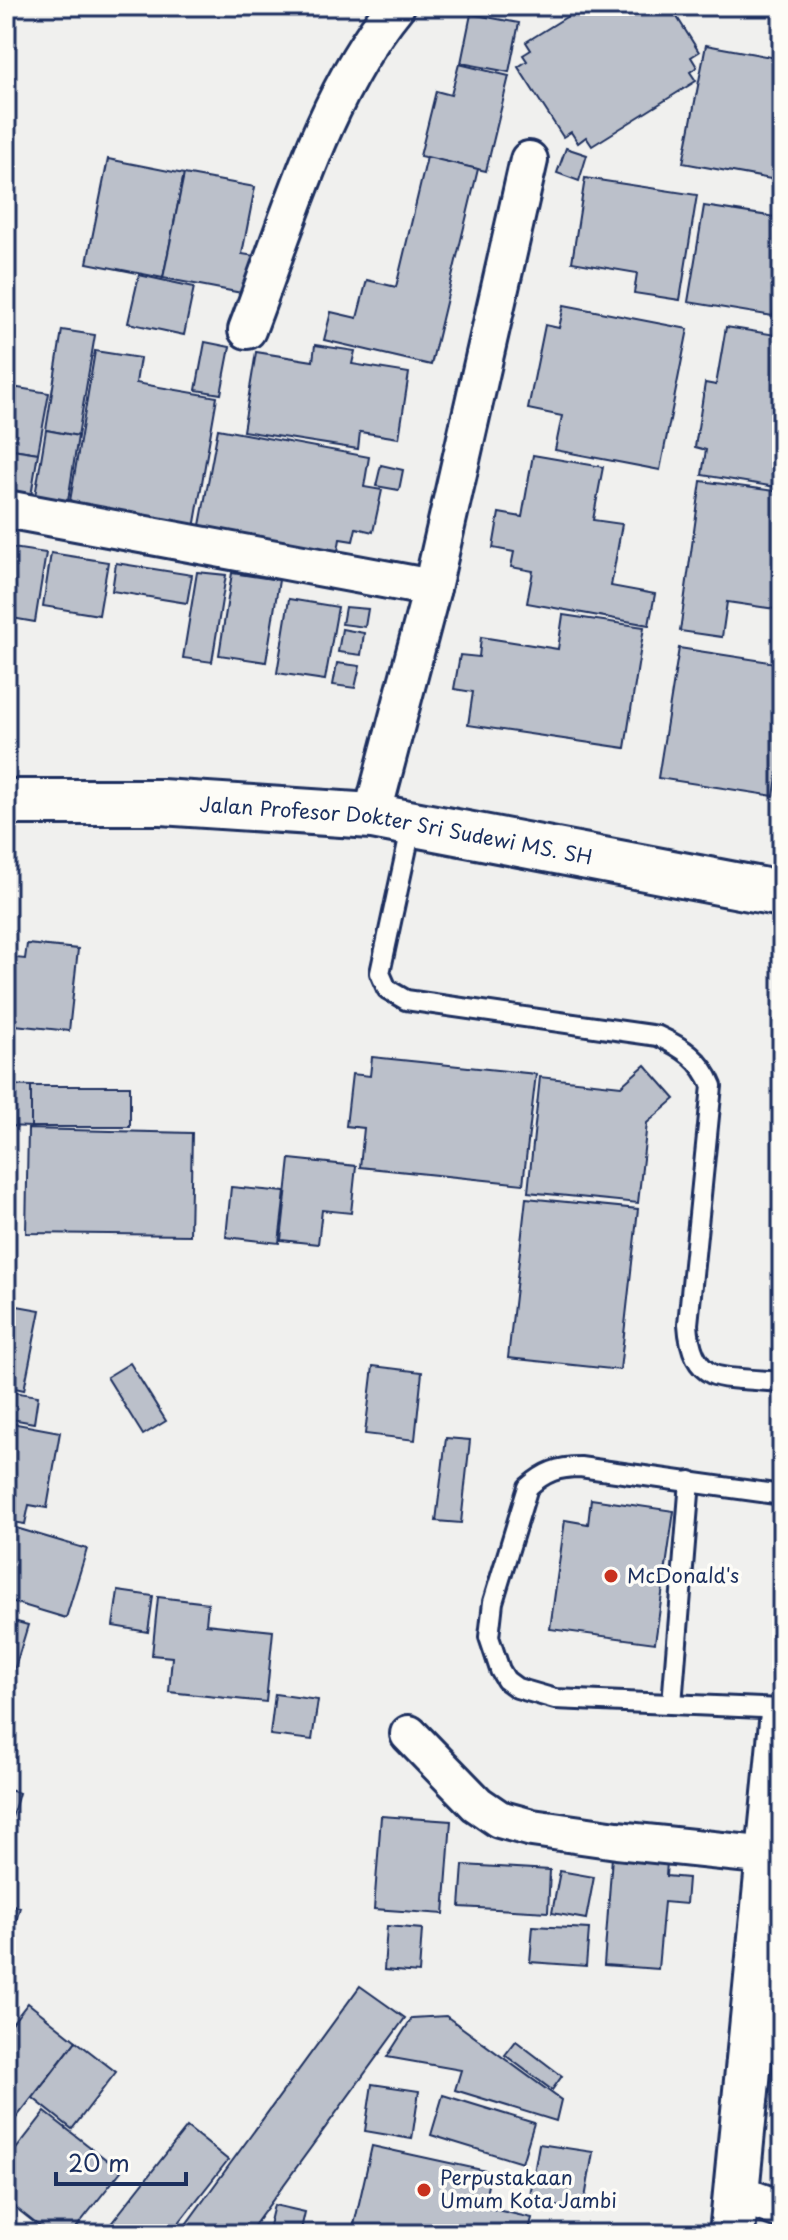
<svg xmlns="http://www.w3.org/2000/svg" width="788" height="2240" viewBox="0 0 788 2240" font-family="'Playpen Sans',sans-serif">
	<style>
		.building { fill: #bbc0ca; stroke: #1b2f5e; stroke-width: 2 }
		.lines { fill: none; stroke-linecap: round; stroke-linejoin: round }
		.lane-casing { stroke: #1b2f5e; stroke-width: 24 }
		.street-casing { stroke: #1b2f5e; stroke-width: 42 }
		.secondary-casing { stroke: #1b2f5e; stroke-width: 50 }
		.primary-casing { stroke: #1b2f5e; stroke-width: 50 }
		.lane { stroke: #fdfcf7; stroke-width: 18 }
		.street { stroke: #fdfcf7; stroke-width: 36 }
		.secondary { stroke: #fdfcf7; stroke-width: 44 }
		.primary { stroke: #fdfcf7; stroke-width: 44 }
		.poi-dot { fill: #c8321e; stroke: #fdfcf7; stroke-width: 3 }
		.labels { text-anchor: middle; stroke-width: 7; stroke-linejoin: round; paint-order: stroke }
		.street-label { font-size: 20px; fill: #1b2f5e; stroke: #fdfcf7 }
		.poi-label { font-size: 20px; fill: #1b2f5e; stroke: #fdfcf7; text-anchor: start }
	</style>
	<rect width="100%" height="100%" fill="#f0f0ee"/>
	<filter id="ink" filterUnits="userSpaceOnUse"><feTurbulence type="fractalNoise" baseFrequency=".0125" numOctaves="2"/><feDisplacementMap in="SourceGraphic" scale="16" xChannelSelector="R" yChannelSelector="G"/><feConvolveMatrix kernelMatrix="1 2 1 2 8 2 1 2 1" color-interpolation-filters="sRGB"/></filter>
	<g filter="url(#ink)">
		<!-- building -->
		<g class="building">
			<path d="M584,6H670L699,52L691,57L697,67L690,72L696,81L592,146L586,137L578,143L571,132L563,137L518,67L527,61L523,55L531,50L526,42Z"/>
			<path d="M471,14L519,23L509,72L461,63Z"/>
			<path d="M706,45L782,59V181L683,163Z"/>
			<path d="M459,64L509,76L486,171L420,156L436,91L451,95Z"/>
			<path d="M566,148L587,155L579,181L557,173Z"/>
			<path d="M427,157L478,169L431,365L324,340L331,312L357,318L367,280L396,287Z"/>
			<path d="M108,159L184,174L163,278L87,263Z"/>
			<path d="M184,174L255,187L242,254L255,256L247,294L163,278Z"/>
			<path d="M585,178L697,195L680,300L634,293L637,273L572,262Z"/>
			<path d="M704,206L782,218V260L773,316L688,302Z"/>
			<path d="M139,275L194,287L184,335L128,323Z"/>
			<path d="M782,286V318L777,317Z"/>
			<path d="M564,305L688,329L660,470L555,450L562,416L528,409L545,325L559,328Z"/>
			<path d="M726,327L782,336V488L702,475L706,450L695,447L705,383L716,385Z"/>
			<path d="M62,330L95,335L78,436L46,430Z"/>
			<path d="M205,342L230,347L221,394L196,390Z"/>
			<path d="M315,345L355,351L352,364L409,373L399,438L360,432L358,449L243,431L256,352L313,361Z"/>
			<path d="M95,351L140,358L136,383L217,397L193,534L68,513Z"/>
			<path d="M6,386L49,393L38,453L6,448Z"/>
			<path d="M218,429L369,457L364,487L382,490L373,532L356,528L353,541L340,539L336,563L198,536Z"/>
			<path d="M46,430L78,436L68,501L35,496Z"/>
			<path d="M6,448L38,453L30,502L6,498Z"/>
			<path d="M533,455L603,467L593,520L622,524L611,586L655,594L649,625L527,603L533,571L511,567L514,552L493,548L499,513L522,517Z"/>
			<path d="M381,465L403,470L399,490L376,486Z"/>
			<path d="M701,481L782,492V610L727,602L722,637L680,631Z"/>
			<path d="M6,547L46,553L35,622L6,617Z"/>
			<path d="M51,553L108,562L99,615L43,606Z"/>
			<path d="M116,563L192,575L187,603L112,591Z"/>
			<path d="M197,572L226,575L212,662L183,658Z"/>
			<path d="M232,573L279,580L266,662L219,655Z"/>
			<path d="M289,599L338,607L325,680L277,673Z"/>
			<path d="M345,607L368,609L365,627L342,624Z"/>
			<path d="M563,615L644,627L625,748L468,725L473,692L454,689L460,655L479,657L481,637L558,649Z"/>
			<path d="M342,629L364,633L361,655L338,652Z"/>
			<path d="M679,648L782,664V746L774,796L658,778Z"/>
			<path d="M337,663L360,666L355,688L333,685Z"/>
			<path d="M27,944L78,949L69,1031L6,1024V957L25,959Z"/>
			<path d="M372,1057L536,1074L523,1184L360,1167L364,1128L346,1126L352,1074L370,1076Z"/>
			<path d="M645,1065L675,1099L647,1123L638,1203L528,1192L540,1077L621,1086Z"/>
			<path d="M6,1085L31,1086V1127L6,1126Z"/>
			<rect x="31" y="1086" width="99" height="41"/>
			<path d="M28,1129L192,1133L190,1235L26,1233Z"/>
			<path d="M290,1159L356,1166L351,1213L322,1210L318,1244L281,1240Z"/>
			<path d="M231,1187L285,1192L279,1243L226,1237Z"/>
			<path d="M526,1198L638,1209L620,1370L508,1358Z"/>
			<path d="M6,1304L40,1310L24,1390L6,1386Z"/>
			<path d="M130,1363L166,1421L143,1435L107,1377Z"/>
			<path d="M373,1366L422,1372L415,1440L365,1434Z"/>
			<path d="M6,1391L38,1396L34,1423L6,1418Z"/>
			<path d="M6,1422L60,1432L47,1508L29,1505L25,1524L6,1521Z"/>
			<path d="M446,1438L470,1440L461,1523L436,1521Z"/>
			<path d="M591,1499L674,1511L655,1643L550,1629L565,1520L588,1524Z"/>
			<path d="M6,1525L87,1549L66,1618L6,1600Z"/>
			<path d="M118,1591L153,1596L148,1632L113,1626Z"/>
			<path d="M158,1597L208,1603L206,1624L273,1631L266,1702L169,1692L172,1657L152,1655Z"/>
			<path d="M6,1619L28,1625L6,1697Z"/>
			<path d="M275,1694L318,1700L312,1740L270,1735Z"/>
			<path d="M6,1789L19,1793L6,1838Z"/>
			<path d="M381,1816L451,1821L444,1914L374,1909Z"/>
			<path d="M613,1843L668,1847L666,1876L688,1878L686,1904L664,1902L658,1969L604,1965Z"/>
			<path d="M463,1865L550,1870L548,1912L460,1907Z"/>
			<path d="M560,1871L594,1877L586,1919L552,1913Z"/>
			<path d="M6,1903L20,1907L6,1959Z"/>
			<path d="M387,1926L422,1929L419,1973L384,1970Z"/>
			<path d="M533,1926L589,1929L586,1966L530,1962Z"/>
			<path d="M360,1986L405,2018L248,2234H179Z"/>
			<path d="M28,2003L76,2041L6,2131V2031Z"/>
			<path d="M446,2016L561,2100L556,2121L455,2090L461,2070L387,2057L412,2018Z"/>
			<path d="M76,2041L116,2072L72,2129L33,2098Z"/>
			<path d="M516,2041L562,2076L552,2090L505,2055Z"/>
			<path d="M372,2084L419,2091L412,2139L365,2131Z"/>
			<path d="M443,2095L534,2123L522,2163L431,2135Z"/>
			<path d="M45,2112L121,2171L71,2234H49L6,2200V2162Z"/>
			<path d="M187,2127L228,2160L170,2234H111L106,2230Z"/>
			<path d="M539,2144L593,2152L583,2210L529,2202Z"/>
			<path d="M372,2146L491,2172L483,2207L532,2218L528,2234H352Z"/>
			<path d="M274,2205L305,2212L300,2234H267Z"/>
		</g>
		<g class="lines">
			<defs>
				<g id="lane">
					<path d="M412,824L380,973L387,989L406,1000L658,1036C682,1047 702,1060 712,1086L688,1324C689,1341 693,1365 712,1374C723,1380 767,1380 782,1382"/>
					<path d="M782,1495L580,1467C558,1467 545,1472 528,1487L493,1602L489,1637L500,1670L506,1680L517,1688L555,1699L782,1709"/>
					<path d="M672,1704L690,1481"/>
					<path d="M774,2050L782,2052"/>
				</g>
				<g id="street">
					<path d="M247,330C288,223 323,95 396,6"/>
					<path d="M6,509L432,588"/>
					<path d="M372,816L432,588L529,160"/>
					<path d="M409,1734L477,1804L499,1819L532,1828L617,1840L769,1856"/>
					<path d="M755,2200L782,2210"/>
				</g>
				<g id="secondary">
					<path id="s1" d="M6,802H161L372,816L782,894"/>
				</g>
				<path id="primary" d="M732,2234L782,1722"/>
			</defs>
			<!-- lane casing -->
			<use href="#lane" class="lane-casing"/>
			<!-- street casing -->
			<use href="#street" class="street-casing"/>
			<!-- secondary casing -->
			<use href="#secondary" class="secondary-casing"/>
			<!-- primary casing -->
			<use href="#primary" class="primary-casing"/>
			<!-- lane -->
			<use href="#lane" class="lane"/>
			<!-- street -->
			<use href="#street" class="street"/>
			<!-- secondary -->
			<use href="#secondary" class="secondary"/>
			<!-- primary -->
			<use href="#primary" class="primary"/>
		</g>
	</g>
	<!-- markers -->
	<g class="poi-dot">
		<circle cx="611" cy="1576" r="8"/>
		<circle cx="424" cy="2190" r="8"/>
	</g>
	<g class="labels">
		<!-- street labels -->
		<g class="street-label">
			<text dy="7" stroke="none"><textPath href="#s1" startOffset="392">Jalan Profesor Dokter Sri Sudewi MS. SH</textPath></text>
		</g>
		<!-- poi labels -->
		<g class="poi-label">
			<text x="627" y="1583">McDonald's</text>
			<text x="440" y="2185">Perpustakaan<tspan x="440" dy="23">Umum Kota Jambi</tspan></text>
		</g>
	</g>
	<!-- margin -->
	<rect width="788" height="2240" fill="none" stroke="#fdfcf7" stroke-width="32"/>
	<rect x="16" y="16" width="756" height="2208" fill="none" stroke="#1b2f5e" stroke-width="3" filter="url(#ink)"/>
	<!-- scale -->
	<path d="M56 2172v12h130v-12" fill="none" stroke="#1b2f5e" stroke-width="4"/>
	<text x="68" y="2172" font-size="24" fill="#1b2f5e" stroke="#fdfcf7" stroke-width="6" paint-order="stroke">20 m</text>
</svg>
